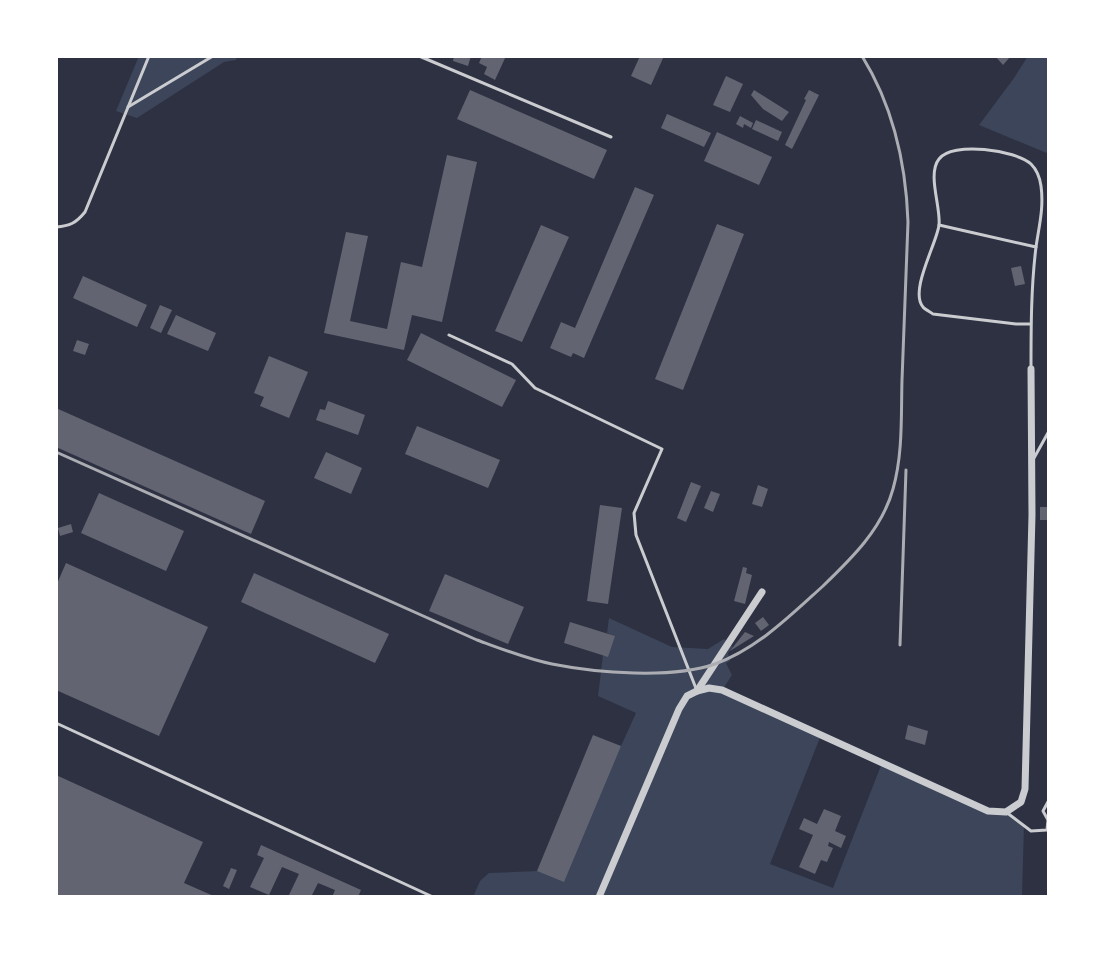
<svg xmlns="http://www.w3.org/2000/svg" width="1105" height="953" viewBox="0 0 1105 953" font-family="'PT Sans',sans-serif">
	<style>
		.green { fill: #3c4559 }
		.building { fill: #626471 }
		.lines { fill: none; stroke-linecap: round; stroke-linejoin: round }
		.service { stroke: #caccd0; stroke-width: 3 }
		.minor { stroke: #caccd0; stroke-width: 7 }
		.rail { stroke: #abadb3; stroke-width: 3 }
	</style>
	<rect width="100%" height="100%" fill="#2d3142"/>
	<!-- green -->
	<g class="green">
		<path d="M139,56H237L236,60L224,62L137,118L116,111Z"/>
		<path d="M1028,56H1049V154L979,125L1014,78Z"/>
		<path d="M609,618L672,647L708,649L724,639L733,647L728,653L730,661L726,663L732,675L723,689L821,735L770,864L833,888L882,763L988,811L1006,812L1024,825L1022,897H473L480,881L489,873L537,871L621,746L636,713L598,696L603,655L614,636L607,633Z"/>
	</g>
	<!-- building -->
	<g class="building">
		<path d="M454,56H471L468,66L453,61Z"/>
		<path d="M482,56H506L495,80L484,74L487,67L479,63Z"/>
		<path d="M640,56H664L651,85L631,76Z"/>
		<path d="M995,56H1011L1003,65Z"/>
		<path d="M726,76L743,84L730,112L713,105Z"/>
		<path d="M470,90L607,150L594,179L457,119Z"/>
		<path d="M754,90L789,112L782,121L763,109L751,95Z"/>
		<path d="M809,90L819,95L792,149L785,145L806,100L804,99Z"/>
		<path d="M667,114L711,133L704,147L661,128Z"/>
		<path d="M740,116L753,123L751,128L744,124L743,128L736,124Z"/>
		<path d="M756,120L782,132L778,141L752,129Z"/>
		<path d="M717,132L772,157L759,185L704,161Z"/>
		<path d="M447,155L477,162L442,322L412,315L404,350L324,333L346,232L368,236L350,321L387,329L401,262L422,267Z"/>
		<path d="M635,187L654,195L584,358L573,353L571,357L550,348L561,322L575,328Z"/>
		<path d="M717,224L744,234L683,390L655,379Z"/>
		<path d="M541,225L569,237L522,342L495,331Z"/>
		<path d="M1021,266L1025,284L1015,286L1011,268Z"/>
		<path d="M83,276L147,305L137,327L73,298Z"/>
		<path d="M160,305L172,310L161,333L150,328Z"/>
		<path d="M176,315L216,333L208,351L167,334Z"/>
		<path d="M421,333L516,380L502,407L407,360Z"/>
		<path d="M77,340L89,344L85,355L73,351Z"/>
		<path d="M269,356L308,372L289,418L260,406L264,397L254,393Z"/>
		<path d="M328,401L365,415L358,435L316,420L320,409L325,410Z"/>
		<path d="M56,408L265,501L251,534L56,447Z"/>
		<path d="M417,426L500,460L488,488L405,454Z"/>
		<path d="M326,452L362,468L351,494L314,478Z"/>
		<path d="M691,482L701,486L686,522L677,518Z"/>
		<path d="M758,485L768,489L762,507L752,504Z"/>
		<path d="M711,491L720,494L713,512L704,508Z"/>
		<path d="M99,493L184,531L166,571L81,533Z"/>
		<path d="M600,505L622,508L608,604L587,601Z"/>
		<rect x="1040" y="507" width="9" height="13"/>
		<path d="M71,524L73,532L60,536L58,528Z"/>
		<path d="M66,563L208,627L159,736L56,690V586Z"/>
		<path d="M743,567L747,568L746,573L752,575L745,604L734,601Z"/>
		<path d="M254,573L389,634L375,663L241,602Z"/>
		<path d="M445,574L524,607L508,644L429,611Z"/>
		<path d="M763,617L769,625L761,631L755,623Z"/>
		<path d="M570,622L615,636L608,657L564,643Z"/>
		<path d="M745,632L754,636L730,651Z"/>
		<path d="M908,725L928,731L925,745L905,739Z"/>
		<path d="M593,735L621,746L564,882L537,871Z"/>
		<path d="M56,775L203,842L184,883L216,897H56Z"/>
		<path d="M824,809L841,816L835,831L846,836L841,848L829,842L828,846L833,848L827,862L821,860L815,874L799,867L813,835L799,829L804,818L817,824Z"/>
		<path d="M261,845L361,890L358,897H332L335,890L318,883L311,897H288L299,874L282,867L269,895L250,887L264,858L257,855Z"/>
		<path d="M231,868L237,870L229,889L223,886Z"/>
	</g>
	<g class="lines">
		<!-- service -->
		<g class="service">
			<path d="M419,56L611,137"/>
			<path d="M128,107L213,56"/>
			<path d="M939,225L1036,247"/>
			<path d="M56,227C70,226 76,223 85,212L149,56"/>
			<path d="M1030,324H1016L933,314C932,313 924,309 923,307C909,291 937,243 939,225C941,207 927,174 939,159C952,141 1016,150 1031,164C1037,170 1040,179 1041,186C1044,208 1039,226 1036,247C1031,287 1031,329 1031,369"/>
			<path d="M449,335L512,364L535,388L662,449L634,513L636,535L697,691"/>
			<path d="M1034,458L1049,431"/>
			<path d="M56,723L433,897"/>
			<path d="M1006,812L1031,831L1047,830L1048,820L1043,811L1049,800"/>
		</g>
		<!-- minor -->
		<g class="minor">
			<path d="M697,691L709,688L722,690L988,811L1006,812L1021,802L1025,789L1032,515L1031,369"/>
			<path d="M599,897L679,709L687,696L697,691L762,592"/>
		</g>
		<!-- rail -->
		<g class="rail">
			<path d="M56,452L477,640C502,649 527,659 552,664C597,673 672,679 715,664C757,649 791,615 823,586C852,558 882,529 893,489C903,454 901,416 902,380C904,327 906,275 908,222C906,164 893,106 862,56"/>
			<path d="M900,645L906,470"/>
		</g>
	</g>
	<!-- border -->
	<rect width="1105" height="953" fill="none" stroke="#ffffff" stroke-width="116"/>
</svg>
